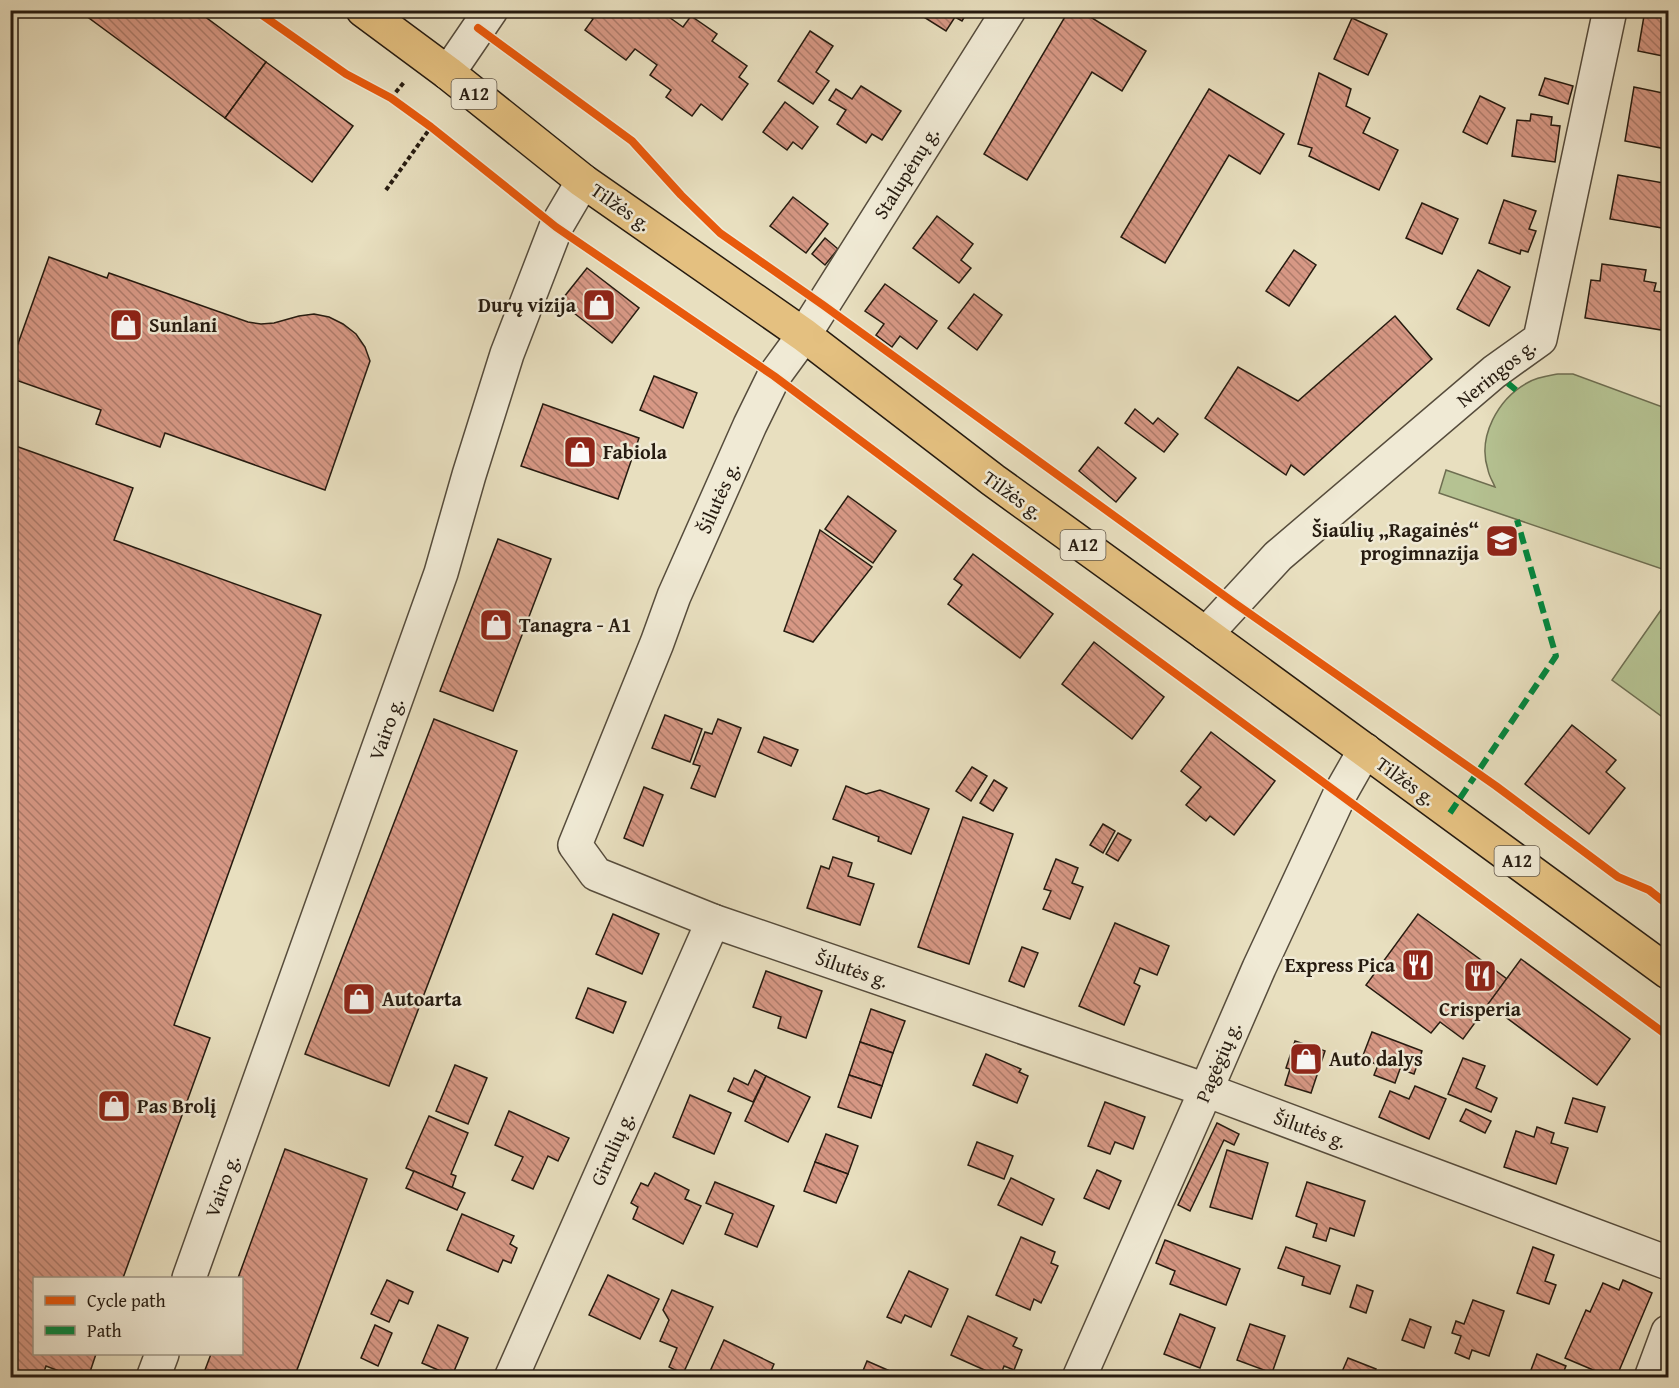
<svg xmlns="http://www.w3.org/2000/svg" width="1679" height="1388" viewBox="0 0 1679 1388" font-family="'Gentium Book Plus',serif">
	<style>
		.green { fill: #b5c292; stroke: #6e6e51; stroke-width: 1.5 }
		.building { fill: url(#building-back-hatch); stroke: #261b10; stroke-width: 1.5 }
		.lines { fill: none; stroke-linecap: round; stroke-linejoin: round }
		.street-casing { stroke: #564c3c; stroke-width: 36 }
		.highway-casing { stroke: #261b10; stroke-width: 36 }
		.path { stroke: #261b10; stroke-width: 4; stroke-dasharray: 4.5 3; stroke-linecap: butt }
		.street { stroke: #f0ead5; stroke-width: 33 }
		.highway { stroke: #e4c080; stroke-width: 33 }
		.quiet { stroke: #00873e; stroke-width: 6; stroke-dasharray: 12 6; stroke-linecap: butt }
		.cycleway-casing { stroke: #f0ead5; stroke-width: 11 }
		.cycleway { stroke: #e8590c; stroke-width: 8 }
		.labels { text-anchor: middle; stroke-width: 5; stroke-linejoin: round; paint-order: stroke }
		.shield { fill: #f0ead5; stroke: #63594b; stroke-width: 1.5 }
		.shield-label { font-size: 18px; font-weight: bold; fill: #261b10 }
		.street-label { font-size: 20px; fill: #261b10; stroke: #f0ead5 }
		.poi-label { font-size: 20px; font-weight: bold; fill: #261b10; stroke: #f0ead5; text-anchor: start }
	</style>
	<defs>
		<pattern id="building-back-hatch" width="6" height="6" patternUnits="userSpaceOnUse" patternTransform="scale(1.5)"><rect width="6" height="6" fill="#d79885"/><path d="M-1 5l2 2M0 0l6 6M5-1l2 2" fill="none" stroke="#ae7b6b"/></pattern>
	</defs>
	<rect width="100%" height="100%" fill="#e8dfbf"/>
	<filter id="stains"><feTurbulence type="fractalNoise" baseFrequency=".00333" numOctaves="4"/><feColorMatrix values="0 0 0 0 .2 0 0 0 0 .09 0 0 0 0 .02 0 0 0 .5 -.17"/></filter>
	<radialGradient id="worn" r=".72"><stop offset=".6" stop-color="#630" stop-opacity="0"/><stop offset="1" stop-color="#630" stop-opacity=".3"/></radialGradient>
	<!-- green -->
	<g class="green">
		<path d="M1558,374H1573L1668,409V571L1439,493L1446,470L1495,487C1493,482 1489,476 1488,470C1477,437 1498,399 1527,383C1537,377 1547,376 1558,374Z"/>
		<path d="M1668,600V721L1612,680Z"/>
	</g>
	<!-- building -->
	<g class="building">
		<path d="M78,10H196L266,62L225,118Z"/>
		<path d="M659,10L683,27L691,16L717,34L712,41L747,66L739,77L748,84L722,120L701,104L692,116L666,97L671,90L650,75L657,65L635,49L626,60L585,30L593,19L581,11Z"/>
		<path d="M922,10H967L968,11L962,21L955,17L946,31L919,14Z"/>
		<path d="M1069,10H1079L1146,51L1122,91L1092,72L1027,180L984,154Z"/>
		<path d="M1645,10L1668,13V57L1638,51Z"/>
		<path d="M1352,18L1387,34L1368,75L1334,59Z"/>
		<path d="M810,31L833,46L816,72L829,81L813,104L778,81Z"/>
		<path d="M266,62L353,126L312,182L225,118Z"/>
		<path d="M1319,73L1351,89L1346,106L1370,118L1363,133L1398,150L1379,190L1309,156L1312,148L1298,144Z"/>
		<path d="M1545,78L1573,86L1568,104L1539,95Z"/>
		<path d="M861,86L901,111L882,140L872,134L866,143L837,124L846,110L829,100L836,89L852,99Z"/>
		<path d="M1634,87L1668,94V137L1666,149L1625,141Z"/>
		<path d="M1209,89L1284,134L1260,174L1229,155L1165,263L1121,237Z"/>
		<path d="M1480,96L1505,108L1487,144L1463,132Z"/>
		<path d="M785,102L818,127L802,149L793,142L787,150L763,132Z"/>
		<path d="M1531,114L1552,117L1551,125L1560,126L1555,162L1512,156L1517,120L1530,121Z"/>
		<path d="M1618,175L1664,183L1662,199L1668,200V229L1610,219Z"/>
		<path d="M793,197L828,224L806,253L770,226Z"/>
		<path d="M1504,200L1536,211L1529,229L1536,231L1528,252L1521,250L1520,254L1489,243Z"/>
		<path d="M1422,203L1458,219L1442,254L1406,238Z"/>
		<path d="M937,216L973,244L961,260L971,268L959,283L913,248Z"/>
		<path d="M825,238L838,249L825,265L812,254Z"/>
		<path d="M1294,250L1316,265L1289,306L1266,291Z"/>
		<path d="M49,257L107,278L109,273L248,322L261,324L274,323L299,316L314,314L329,317L343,324L356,334L365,347L370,361L325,490L165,433L160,447L96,424L101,410L10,378V366Z"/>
		<path d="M1602,264L1646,270L1644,281L1656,283L1654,291L1668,293V331L1585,318L1591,280L1600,281Z"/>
		<path d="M587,268L639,308L612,343L560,302Z"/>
		<path d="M1478,270L1510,287L1489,326L1457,309Z"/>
		<path d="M885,284L937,321L917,349L900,336L892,347L876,335L884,324L865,311Z"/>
		<path d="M974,294L1002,315L977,350L948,328Z"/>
		<path d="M1395,316L1432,359L1304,475L1291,465L1286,475L1205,418L1238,367L1298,401Z"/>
		<path d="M654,376L697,393L683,428L640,410Z"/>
		<path d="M543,404L639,438L618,499L521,466Z"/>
		<path d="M1135,409L1153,424L1158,418L1178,434L1164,452L1125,423Z"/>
		<path d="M10,444L133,488L114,540L321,615L174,1025L210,1038L123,1278H34V1354H96L88,1378H77L46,1366L42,1378H10Z"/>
		<path d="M1098,447L1136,478L1116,502L1079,471Z"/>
		<path d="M848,496L896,531L873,563L825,529Z"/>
		<path d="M820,530L872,567L813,642L784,631Z"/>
		<path d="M498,539L551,559L493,711L440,691Z"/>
		<path d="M973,554L1053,614L1020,658L948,604L962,585L954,579Z"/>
		<path d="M1094,642L1164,697L1132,739L1062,684Z"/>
		<path d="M665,715L702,729L690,762L652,748Z"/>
		<path d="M434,719L517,751L389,1086L305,1054Z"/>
		<path d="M718,719L741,728L715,797L691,788L700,766L693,764L705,732L712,734Z"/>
		<path d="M1572,725L1616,760L1606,772L1625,788L1589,834L1525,784Z"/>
		<path d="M1211,732L1275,781L1234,835L1210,816L1206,821L1186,805L1201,787L1181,771Z"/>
		<path d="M764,737L798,750L791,766L758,752Z"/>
		<path d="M972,767L987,776L971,801L956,791Z"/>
		<path d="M994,780L1007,788L993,811L980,803Z"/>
		<path d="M846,786L866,794L880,790L929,809L911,854L878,841L879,837L833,819Z"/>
		<path d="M644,787L663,795L643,846L624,838Z"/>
		<path d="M963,817L1013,834L969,964L918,947Z"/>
		<path d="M1103,824L1115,831L1103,853L1090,845Z"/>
		<path d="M1118,833L1131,840L1118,861L1106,854Z"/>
		<path d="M833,857L852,863L848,876L874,884L860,925L807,908L821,866L829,869Z"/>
		<path d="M1056,859L1078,868L1072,883L1083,887L1070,919L1043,909L1051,891L1044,889Z"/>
		<path d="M613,914L659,934L642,974L596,954Z"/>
		<path d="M1418,914L1507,979L1463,1039L1440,1022L1431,1033L1366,985Z"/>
		<path d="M1115,923L1169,946L1157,975L1140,968L1134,983L1140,986L1124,1025L1079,1006Z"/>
		<path d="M1022,947L1038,953L1024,987L1009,981Z"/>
		<path d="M1521,959L1630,1039L1597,1085L1488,1004Z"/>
		<path d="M766,971L822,991L806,1038L778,1028L781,1017L753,1007Z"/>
		<path d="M588,988L626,1002L613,1033L576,1018Z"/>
		<path d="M871,1009L905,1021L893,1053L860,1042Z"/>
		<path d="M1372,1032L1422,1051L1414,1074L1400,1069L1395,1083L1374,1075L1378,1065L1362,1058Z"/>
		<path d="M1295,1041L1325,1051L1311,1093L1285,1085L1290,1069L1286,1068Z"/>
		<path d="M860,1042L893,1053L882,1086L849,1075Z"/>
		<path d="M986,1054L1021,1069L1019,1072L1028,1076L1017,1103L973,1085Z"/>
		<path d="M1463,1058L1485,1066L1476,1088L1497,1098L1491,1112L1448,1094Z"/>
		<path d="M455,1065L487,1078L468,1124L436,1111Z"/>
		<path d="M755,1070L766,1076L753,1102L728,1091L734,1078L748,1085Z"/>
		<path d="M849,1075L882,1086L871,1118L838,1107Z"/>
		<path d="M766,1076L810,1097L788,1142L745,1121Z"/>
		<path d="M1415,1086L1446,1099L1429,1139L1379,1117L1390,1091L1409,1099Z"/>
		<path d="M690,1095L731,1113L714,1154L673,1137Z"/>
		<path d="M1573,1098L1605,1107L1597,1132L1565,1123Z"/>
		<path d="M1105,1102L1145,1117L1133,1149L1115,1142L1110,1154L1088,1146Z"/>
		<path d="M1466,1109L1491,1121L1485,1133L1460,1121Z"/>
		<path d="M509,1111L569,1138L558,1161L548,1156L533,1189L512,1180L523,1157L495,1145Z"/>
		<path d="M429,1116L468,1133L451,1174L456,1176L452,1188L406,1168Z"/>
		<path d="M1217,1123L1239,1134L1234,1145L1224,1140L1190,1211L1178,1205Z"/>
		<path d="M1537,1127L1554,1133L1551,1143L1568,1148L1556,1184L1504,1167L1516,1131L1534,1137Z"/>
		<path d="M826,1134L858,1146L848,1174L815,1162Z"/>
		<path d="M977,1142L1013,1156L1004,1179L968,1165Z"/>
		<path d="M285,1149L367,1179L294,1378H202L211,1354H242V1278H238Z"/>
		<path d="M1227,1150L1268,1163L1252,1219L1210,1207Z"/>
		<path d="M815,1162L848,1174L836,1203L804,1191Z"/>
		<path d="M1097,1170L1121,1181L1109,1209L1084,1198Z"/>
		<path d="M414,1171L465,1193L457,1210L406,1188Z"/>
		<path d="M655,1173L689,1190L685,1199L701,1206L683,1244L633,1219L638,1207L631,1203L641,1183L648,1186Z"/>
		<path d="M1011,1178L1054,1199L1042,1225L998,1205Z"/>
		<path d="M715,1182L774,1206L757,1247L725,1234L733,1214L706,1203Z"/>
		<path d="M1307,1182L1365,1201L1354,1236L1330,1228L1326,1241L1313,1237L1317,1224L1296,1216Z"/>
		<path d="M462,1214L514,1236L510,1244L517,1248L511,1263L503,1260L498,1272L447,1250Z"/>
		<path d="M1021,1237L1055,1252L1051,1263L1058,1266L1041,1303L1034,1299L1030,1310L996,1295Z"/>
		<path d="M1165,1240L1240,1269L1226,1305L1170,1284L1175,1271L1156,1263Z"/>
		<path d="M1286,1247L1340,1266L1330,1294L1302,1285L1304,1277L1278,1268Z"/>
		<path d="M1533,1247L1554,1255L1545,1281L1556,1285L1549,1304L1517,1293Z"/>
		<path d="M909,1271L948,1289L931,1327L905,1315L901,1323L887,1317Z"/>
		<path d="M608,1275L659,1299L640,1339L589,1315Z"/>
		<path d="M387,1280L413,1292L408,1304L399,1300L389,1322L371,1314Z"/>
		<path d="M1623,1280L1652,1293L1616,1378H1612L1565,1358L1586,1310L1590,1312L1603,1283L1619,1290Z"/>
		<path d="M1357,1285L1373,1291L1366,1313L1350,1307Z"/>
		<path d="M672,1290L713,1307L683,1374L669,1367L677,1348L660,1341L669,1320L663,1310Z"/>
		<path d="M1473,1300L1504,1311L1489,1356L1472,1350L1469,1359L1455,1353L1461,1336L1452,1333L1456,1321L1464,1324Z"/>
		<path d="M1180,1314L1215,1328L1200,1368L1164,1354Z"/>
		<path d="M968,1316L1017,1338L1013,1346L1022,1350L1014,1370L1004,1366L1000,1377L951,1355Z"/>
		<path d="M1410,1319L1431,1327L1424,1348L1402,1340Z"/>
		<path d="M1250,1324L1285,1336L1272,1373L1237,1360Z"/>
		<path d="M375,1325L392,1333L378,1366L361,1358Z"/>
		<path d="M438,1325L468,1338L452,1376L422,1363Z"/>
		<path d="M724,1340L774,1364L768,1378H707Z"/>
		<path d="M1537,1354L1566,1366L1561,1378H1528Z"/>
		<path d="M1348,1358L1376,1369L1372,1378H1350L1341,1374Z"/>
		<path d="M867,1361L906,1378H860Z"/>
	</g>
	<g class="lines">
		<defs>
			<g id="street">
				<path d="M1009,10L804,335L774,376L750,425L674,596L657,643L575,845L596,874L713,921L1206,1090L1668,1263"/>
				<path d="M448,73L491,10"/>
				<path d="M1206,634L1278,556L1494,372L1540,339L1610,10"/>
				<path d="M189,1278L441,573L469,475L507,354L556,227L583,181"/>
				<path d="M153,1378L162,1354"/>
				<path d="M511,1378L713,921"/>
				<path d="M1079,1378L1206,1090L1259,968L1340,794L1365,750"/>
				<path d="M1651,1378L1668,1332"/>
			</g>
			<path id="highway" d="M363,10L448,73L583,181L804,335L993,480L1206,634L1668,972"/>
		</defs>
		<!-- street casing -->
		<use href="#street" class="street-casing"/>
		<!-- highway casing -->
		<use href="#highway" class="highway-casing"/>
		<!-- path -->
		<g class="path">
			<path d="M391,98L405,81"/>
			<path d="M386,190L431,127"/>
		</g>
		<!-- street -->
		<use href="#street" class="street"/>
		<!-- highway -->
		<use href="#highway" class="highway"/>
		<!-- quiet -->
		<g class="quiet">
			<path d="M1494,372L1516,390"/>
			<path d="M1450,813L1556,656L1517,520"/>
		</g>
		<defs>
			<g id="cycleway">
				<path d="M255,10L346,74L391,98L431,127L556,227L774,376L964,518L1668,1036"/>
				<path d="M478,28L632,141L681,195L720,233L823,305L1233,602L1496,786L1618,877L1649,890L1668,905"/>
			</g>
		</defs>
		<!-- cycleway casing -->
		<use href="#cycleway" class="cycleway-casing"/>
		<!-- cycleway -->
		<use href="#cycleway" class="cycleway"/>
	</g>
	<!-- icons -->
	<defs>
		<symbol id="shop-square" viewBox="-11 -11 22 22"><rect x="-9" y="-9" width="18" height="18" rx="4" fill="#8f2418" stroke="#f0ead5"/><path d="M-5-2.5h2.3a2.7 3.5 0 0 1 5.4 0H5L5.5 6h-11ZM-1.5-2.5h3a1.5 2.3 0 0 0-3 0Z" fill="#fff"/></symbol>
		<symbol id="school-square" viewBox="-11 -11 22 22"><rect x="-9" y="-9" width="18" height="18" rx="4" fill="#8f2418" stroke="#f0ead5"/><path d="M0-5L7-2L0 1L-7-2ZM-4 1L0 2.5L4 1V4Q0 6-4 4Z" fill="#fff"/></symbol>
		<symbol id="restaurant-square" viewBox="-11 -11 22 22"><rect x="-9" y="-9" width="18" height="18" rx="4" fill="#8f2418" stroke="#f0ead5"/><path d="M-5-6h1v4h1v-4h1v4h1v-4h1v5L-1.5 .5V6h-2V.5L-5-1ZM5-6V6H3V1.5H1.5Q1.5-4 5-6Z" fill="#fff"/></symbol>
	</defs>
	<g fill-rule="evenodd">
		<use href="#shop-square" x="580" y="286" width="38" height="38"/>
		<use href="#shop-square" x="107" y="306" width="38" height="38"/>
		<use href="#shop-square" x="561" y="433" width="38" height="38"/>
		<use href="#school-square" x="1483" y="522" width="38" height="38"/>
		<use href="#shop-square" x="477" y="606" width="38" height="38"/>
		<use href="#restaurant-square" x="1399" y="946" width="38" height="38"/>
		<use href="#restaurant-square" x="1461" y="957" width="38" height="38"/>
		<use href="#shop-square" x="340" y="980" width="38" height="38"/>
		<use href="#shop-square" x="1287" y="1040" width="38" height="38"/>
		<use href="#shop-square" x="95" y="1087" width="38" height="38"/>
	</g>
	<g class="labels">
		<!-- shield labels -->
		<g class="shield">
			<rect x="451.5" y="79" width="45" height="30" rx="4.5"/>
			<rect x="1060.5" y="530" width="45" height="30" rx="4.5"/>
			<rect x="1494.5" y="846" width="45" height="30" rx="4.5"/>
		</g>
		<g class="shield-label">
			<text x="474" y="100">A12</text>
			<text x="1083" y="551">A12</text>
			<text x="1517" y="867">A12</text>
		</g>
		<!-- street labels -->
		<g class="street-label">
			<text transform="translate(906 173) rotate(-58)" y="7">Stalupėnų g.</text>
			<text transform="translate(621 207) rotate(35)" y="7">Tilžės g.</text>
			<text transform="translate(1496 373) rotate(-39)" y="7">Neringos g.</text>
			<text transform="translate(1013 495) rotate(36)" y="7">Tilžės g.</text>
			<text transform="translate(718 498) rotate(-66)" y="7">Šilutės g.</text>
			<text transform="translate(386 729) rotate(-70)" y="7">Vairo g.</text>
			<text transform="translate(1406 781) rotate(36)" y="7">Tilžės g.</text>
			<text transform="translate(852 969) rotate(19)" y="7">Šilutės g.</text>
			<text transform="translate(1218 1062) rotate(-67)" y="7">Pagėgių g.</text>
			<text transform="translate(1310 1129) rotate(20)" y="7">Šilutės g.</text>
			<text transform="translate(612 1149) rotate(-66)" y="7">Girulių g.</text>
			<text transform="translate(222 1186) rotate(-70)" y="7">Vairo g.</text>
		</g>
		<!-- poi labels -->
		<g class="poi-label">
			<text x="576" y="312" text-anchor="end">Durų vizija</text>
			<text x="149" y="332">Sunlani</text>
			<text x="603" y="459">Fabiola</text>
			<text x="1479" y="537" text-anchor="end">Šiaulių „Ragainės“<tspan x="1479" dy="23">progimnazija</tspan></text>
			<text x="519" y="632">Tanagra - A1</text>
			<text x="1395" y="972" text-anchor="end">Express Pica</text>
			<text x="382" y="1006">Autoarta</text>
			<text x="1480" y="1016" text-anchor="middle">Crisperia</text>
			<text x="1329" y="1066">Auto dalys</text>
			<text x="137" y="1113">Pas Brolį</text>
		</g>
	</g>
	<!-- margin -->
	<rect width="1679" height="1388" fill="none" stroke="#e8dfbf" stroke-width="36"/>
	<rect x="12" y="12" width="1655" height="1364" fill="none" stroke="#261b10" stroke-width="3"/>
	<rect x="18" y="18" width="1643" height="1352" fill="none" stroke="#261b10" stroke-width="1.5"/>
	<!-- legend -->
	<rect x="33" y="1277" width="210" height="78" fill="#f0ead5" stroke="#9f9786" stroke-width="1.5"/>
	<rect x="45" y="1296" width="30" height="9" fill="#e8590c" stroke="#9f9786" stroke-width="1.5"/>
	<text x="87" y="1307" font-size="18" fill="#261b10">Cycle path</text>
	<rect x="45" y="1326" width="30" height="9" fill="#00873e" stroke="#9f9786" stroke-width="1.5"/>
	<text x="87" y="1337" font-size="18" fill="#261b10">Path</text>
	<rect width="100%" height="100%" filter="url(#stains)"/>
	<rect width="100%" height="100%" fill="url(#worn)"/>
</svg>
